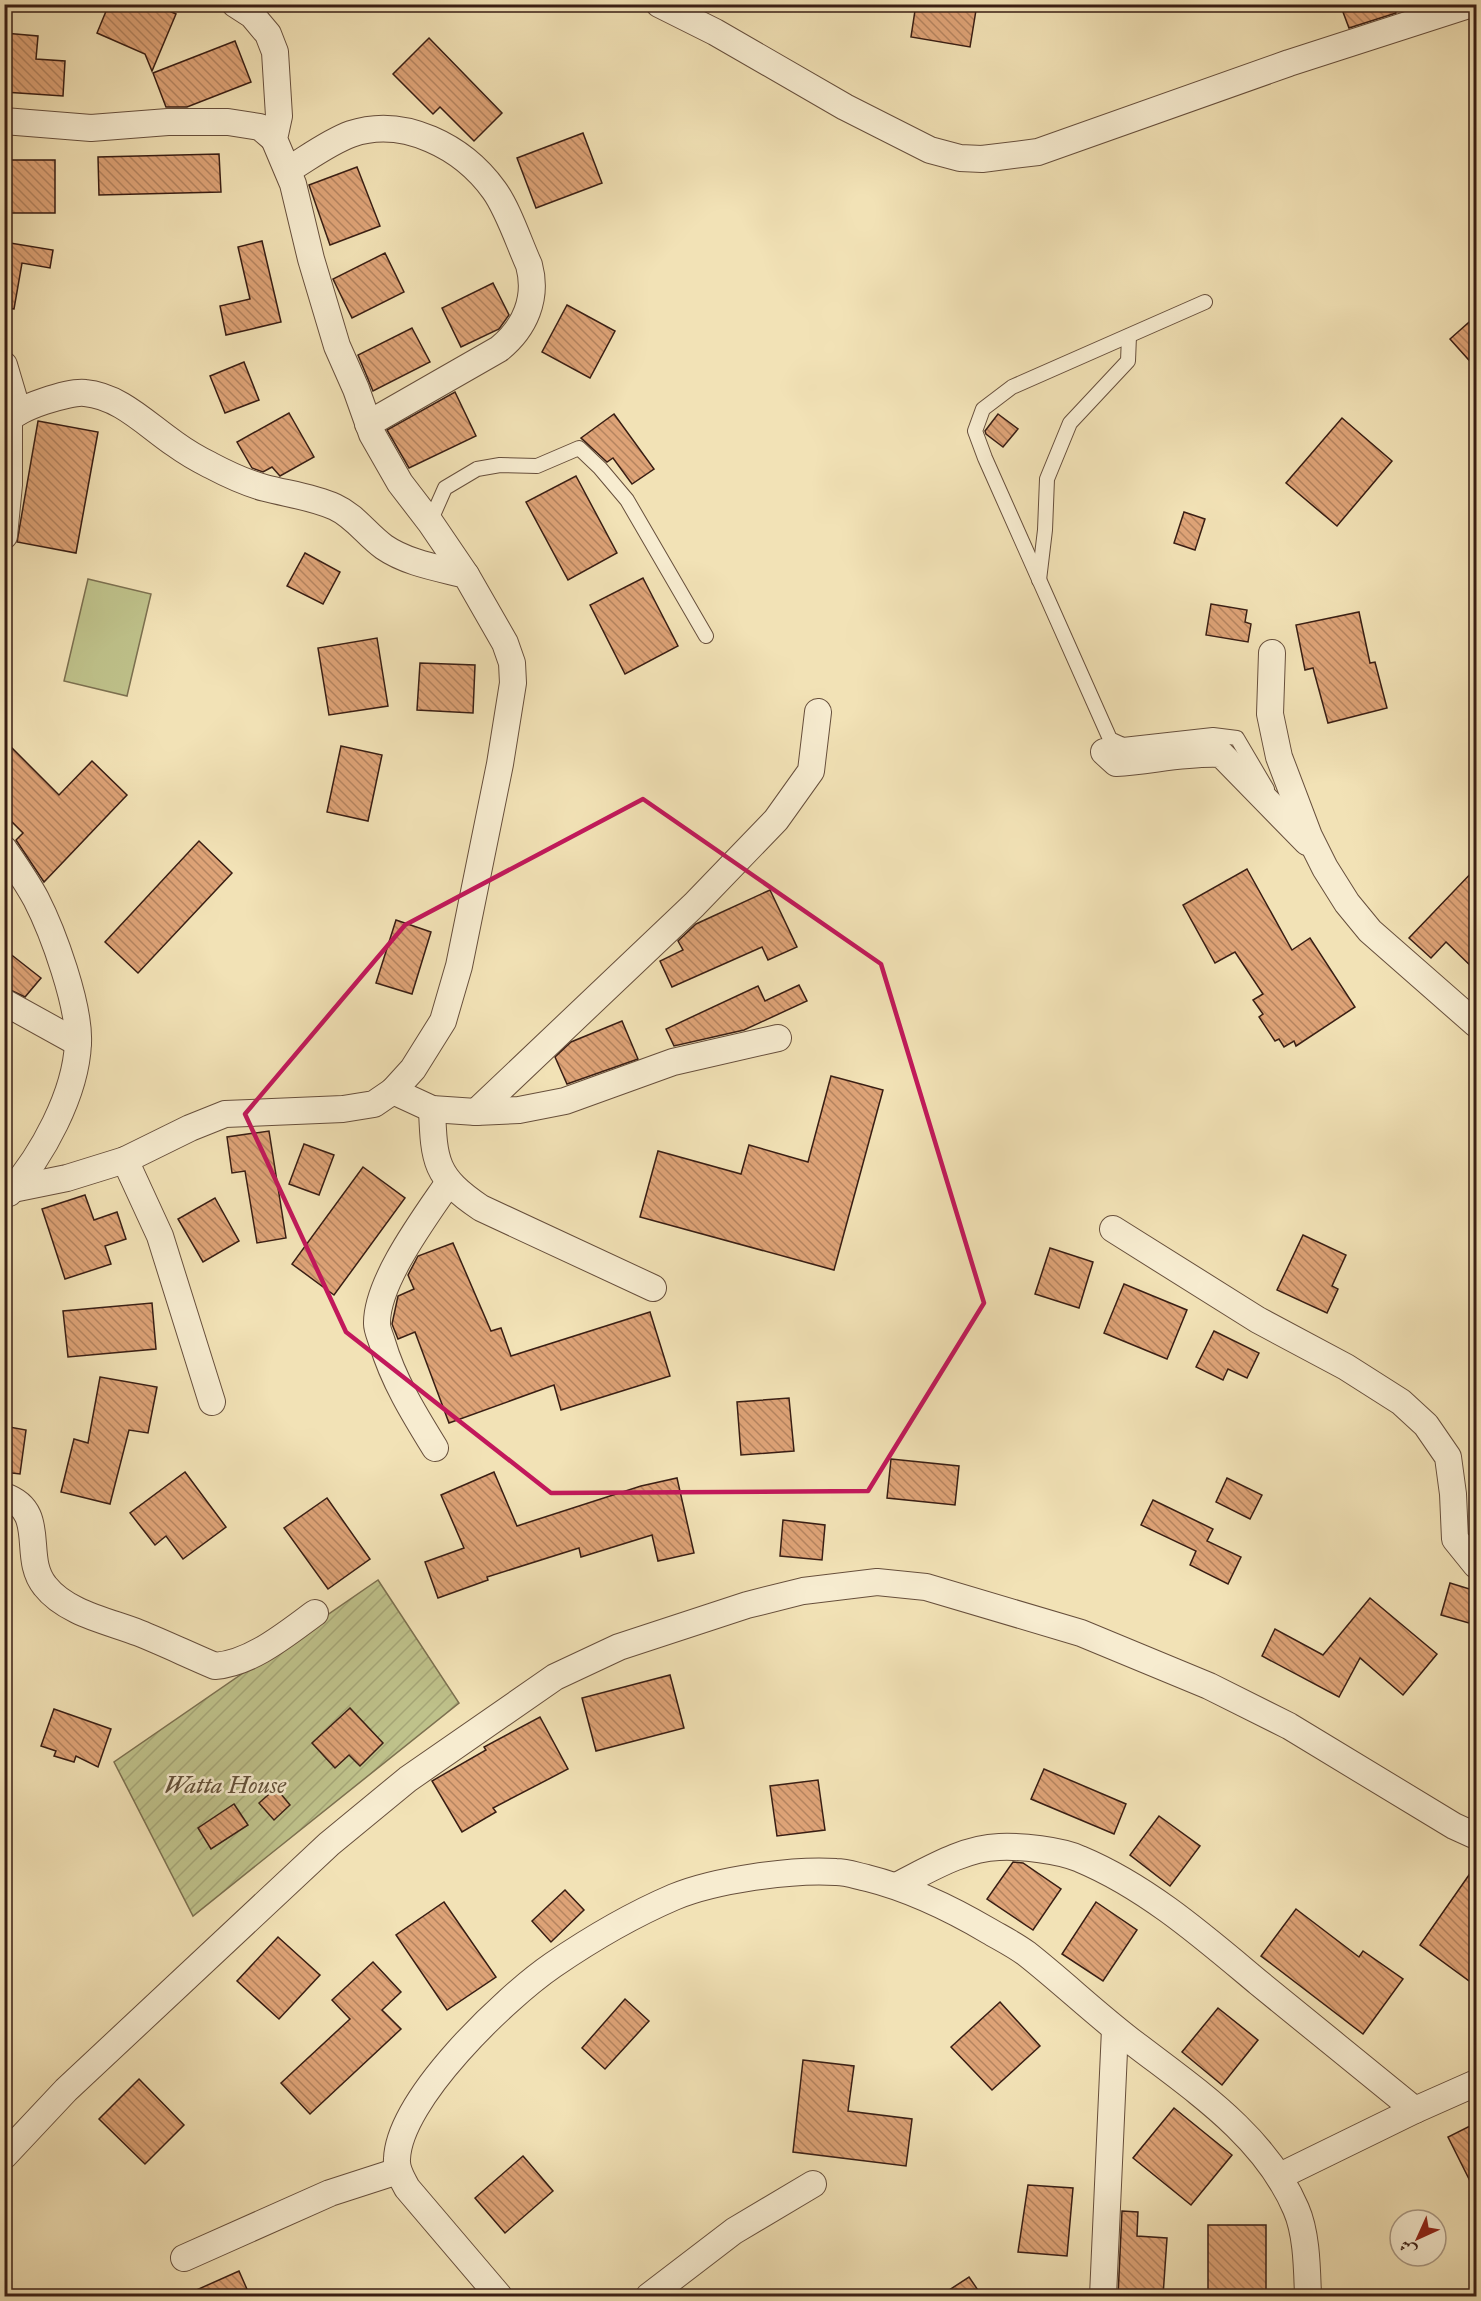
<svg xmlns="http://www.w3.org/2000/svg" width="1481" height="2301" viewBox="0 0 1481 2301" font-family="'IM FELL Great Primer',Amiri,serif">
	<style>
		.garden { fill: url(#garden-furrows); stroke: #7c7050; stroke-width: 1.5 }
		.pitch { fill: #bfc28b; stroke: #7c7050; stroke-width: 1.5 }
		.building { fill: url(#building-back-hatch); stroke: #391e14; stroke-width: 1.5 }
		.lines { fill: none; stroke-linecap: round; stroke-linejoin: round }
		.lane-casing { stroke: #674f3c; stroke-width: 16 }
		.street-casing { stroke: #674f3c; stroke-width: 28 }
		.lane { stroke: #f7ecd0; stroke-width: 14 }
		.street { stroke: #f7ecd0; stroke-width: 26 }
		.marked { fill: none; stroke: #c2185b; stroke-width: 4.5; stroke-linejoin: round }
		.labels { text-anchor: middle; stroke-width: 5; stroke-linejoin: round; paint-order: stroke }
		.park-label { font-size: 24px; font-style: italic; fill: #614f38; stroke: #f7ecd0 }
	</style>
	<defs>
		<pattern id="garden-furrows" width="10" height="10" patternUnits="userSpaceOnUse" patternTransform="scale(1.5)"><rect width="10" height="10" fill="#bfc28b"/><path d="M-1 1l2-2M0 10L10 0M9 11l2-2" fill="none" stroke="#a5a677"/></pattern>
		<pattern id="building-back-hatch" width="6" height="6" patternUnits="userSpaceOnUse" patternTransform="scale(1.5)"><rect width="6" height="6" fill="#dea377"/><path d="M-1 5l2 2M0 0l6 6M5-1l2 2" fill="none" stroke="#b58460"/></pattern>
	</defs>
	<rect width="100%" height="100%" fill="#f2e2b6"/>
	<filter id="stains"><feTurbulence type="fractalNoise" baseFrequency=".00333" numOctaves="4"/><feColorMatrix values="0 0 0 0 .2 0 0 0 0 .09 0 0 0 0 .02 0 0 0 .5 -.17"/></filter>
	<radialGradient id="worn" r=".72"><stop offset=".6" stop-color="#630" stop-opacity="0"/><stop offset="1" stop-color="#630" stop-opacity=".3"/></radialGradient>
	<!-- garden -->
	<path class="garden" d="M378,1580L459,1703L193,1916L114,1762Z"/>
	<!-- pitch -->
	<path class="pitch" d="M88,579L151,594L127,696L64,681Z"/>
	<!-- building -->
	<g class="building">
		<path d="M109,4H154L176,14L152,71L145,54L97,33Z"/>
		<path d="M916,4H977L970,47L911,37Z"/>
		<path d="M1340,4H1393L1396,13L1349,28Z"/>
		<path d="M4,33L38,36L36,59L65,61L63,96L4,92Z"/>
		<path d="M429,38L502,113L474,141L440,107L433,114L393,74Z"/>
		<path d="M235,41L251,82L187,107H166L153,73Z"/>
		<path d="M583,133L602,183L536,208L517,158Z"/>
		<path d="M219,154L221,192L99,195L98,157Z"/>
		<path d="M10,160H55V213H11Z"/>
		<path d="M357,167L380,226L330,245L309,185Z"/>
		<path d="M262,241L281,322L226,335L220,306L250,299L238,247Z"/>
		<path d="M4,242L53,250L50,268L22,263L14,309L4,308Z"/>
		<path d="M385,253L404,292L352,318L333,279Z"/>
		<path d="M493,283L509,315L499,329L461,347L442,308Z"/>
		<path d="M567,305L615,331L590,378L542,352Z"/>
		<path d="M1476,316V368L1450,339Z"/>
		<path d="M412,328L430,362L373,391L358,355Z"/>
		<path d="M244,362L259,400L225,413L210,376Z"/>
		<path d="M455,392L476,436L409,468L387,430Z"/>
		<path d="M289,413L314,457L280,476L272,467L263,472L252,468L237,442Z"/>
		<path d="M614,414L654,469L632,484L613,458L607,462L581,438Z"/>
		<path d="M998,414L1018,429L1003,447L986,434L985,431Z"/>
		<path d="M1342,418L1392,461L1337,526L1286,483Z"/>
		<path d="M38,421L98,432L76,553L17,542Z"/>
		<path d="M576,476L617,553L568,580L526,502Z"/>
		<path d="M1184,512L1205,519L1195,550L1174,543Z"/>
		<path d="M305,553L340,572L323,604L287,586Z"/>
		<path d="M643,578L678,646L625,674L590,605Z"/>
		<path d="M1211,604L1247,610L1245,622L1251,624L1248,642L1206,635Z"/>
		<path d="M1359,612L1370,663L1375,662L1387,708L1328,723L1313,668L1305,670L1296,625Z"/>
		<path d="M377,638L388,706L329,715L318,648Z"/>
		<path d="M420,663L475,665L473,713L417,710Z"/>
		<path d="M4,740L59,795L92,761L127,795L44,882L16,840L23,833L4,814Z"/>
		<path d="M341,746L382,755L368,821L327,812Z"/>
		<path d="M199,841L232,873L138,973L105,942Z"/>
		<path d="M1476,868V971L1446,942L1431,958L1409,938Z"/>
		<path d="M1247,869L1292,950L1310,938L1355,1007L1296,1046L1294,1041L1284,1047L1279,1039L1275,1041L1259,1017L1263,1014L1253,1000L1263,994L1235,952L1215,963L1183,905Z"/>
		<path d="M770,890L797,947L768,960L762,947L672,987L660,961L683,950L678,941L696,924Z"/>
		<path d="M396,920L431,932L412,994L376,983Z"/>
		<path d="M4,949L41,978L25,997L4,987Z"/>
		<path d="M799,985L807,1001L744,1030L674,1046L666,1029L758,986L765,1001Z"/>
		<path d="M622,1021L638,1059L567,1084L555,1057L571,1042Z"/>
		<path d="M831,1076L883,1090L834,1270L640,1217L658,1151L741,1174L749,1145L808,1162Z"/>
		<path d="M269,1131L286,1238L257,1243L245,1171L232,1173L227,1137Z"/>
		<path d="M304,1144L334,1155L319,1195L289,1184Z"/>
		<path d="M363,1167L405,1198L334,1295L292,1264Z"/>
		<path d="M85,1195L94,1220L117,1212L126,1239L105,1246L111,1264L65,1279L42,1209Z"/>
		<path d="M215,1198L239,1241L203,1262L178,1219Z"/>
		<path d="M1303,1235L1346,1255L1332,1286L1338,1289L1327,1313L1277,1290Z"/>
		<path d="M453,1243L491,1331L501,1328L511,1356L650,1312L670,1376L561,1410L554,1385L449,1423L415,1332L398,1339L392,1324L398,1296L414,1289L408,1275L418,1256Z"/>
		<path d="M1050,1248L1093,1262L1079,1308L1035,1294Z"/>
		<path d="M1124,1284L1187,1310L1167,1359L1104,1333Z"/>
		<path d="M152,1303L156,1349L68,1357L63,1311Z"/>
		<path d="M1214,1331L1259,1353L1247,1378L1228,1369L1223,1380L1196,1367Z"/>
		<path d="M100,1377L157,1387L148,1433L129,1430L110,1504L61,1492L74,1439L88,1443Z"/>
		<path d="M789,1398L794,1451L741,1455L737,1402Z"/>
		<path d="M4,1426L26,1430L20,1474L4,1472Z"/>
		<path d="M891,1459L959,1466L955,1505L887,1498Z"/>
		<path d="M185,1472L226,1527L183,1559L166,1536L155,1545L130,1513Z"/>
		<path d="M494,1472L517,1526L641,1486L677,1478L694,1553L658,1561L652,1535L581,1557L579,1548L487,1577L488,1580L438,1598L425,1562L464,1548L441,1495Z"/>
		<path d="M1227,1478L1262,1495L1250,1519L1216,1502Z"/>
		<path d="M327,1498L370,1559L328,1589L284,1528Z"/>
		<path d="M1153,1500L1213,1529L1207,1541L1241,1557L1228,1584L1190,1565L1196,1551L1141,1525Z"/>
		<path d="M783,1520L825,1525L822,1560L780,1556Z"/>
		<path d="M1450,1583L1476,1591V1625L1441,1615Z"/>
		<path d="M1370,1598L1437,1654L1403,1695L1360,1658L1339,1697L1262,1656L1275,1629L1323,1655Z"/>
		<path d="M670,1675L684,1728L596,1751L582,1698Z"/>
		<path d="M350,1708L383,1743L360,1766L349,1755L335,1768L312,1743Z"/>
		<path d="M54,1709L111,1729L98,1767L76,1756L74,1762L54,1756L56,1751L41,1746Z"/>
		<path d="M540,1717L568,1769L493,1808L496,1812L462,1832L432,1781L486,1750L484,1747Z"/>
		<path d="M1044,1769L1126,1804L1114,1834L1031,1799Z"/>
		<path d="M818,1780L825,1830L777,1836L770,1786Z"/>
		<path d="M276,1788L290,1805L274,1820L259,1803Z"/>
		<path d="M234,1804L248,1825L211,1849L198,1828Z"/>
		<path d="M1159,1816L1200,1846L1170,1886L1130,1855Z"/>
		<path d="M1013,1862L1023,1863L1061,1889L1033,1930L987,1899Z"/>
		<path d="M1476,1865V1986L1420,1945Z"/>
		<path d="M565,1890L584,1910L551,1942L532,1921Z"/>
		<path d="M444,1902L496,1977L447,2010L396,1935Z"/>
		<path d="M1096,1902L1137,1930L1103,1981L1062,1954Z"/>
		<path d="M1296,1909L1359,1957L1363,1951L1403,1979L1363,2034L1261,1956Z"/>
		<path d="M278,1937L320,1975L279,2019L237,1981Z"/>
		<path d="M373,1962L401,1992L382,2010L401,2029L310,2114L281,2083L350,2019L332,2000Z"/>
		<path d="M625,1999L649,2021L605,2069L582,2048Z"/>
		<path d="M1000,2002L1040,2046L992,2090L951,2047Z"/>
		<path d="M1218,2008L1258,2040L1222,2085L1182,2052Z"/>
		<path d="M803,2060L854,2066L848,2111L912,2119L906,2166L793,2152Z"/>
		<path d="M139,2079L184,2125L145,2164L99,2119Z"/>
		<path d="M1174,2108L1232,2155L1191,2205L1133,2158Z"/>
		<path d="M1476,2123V2193L1448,2137Z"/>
		<path d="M523,2156L553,2191L505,2233L475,2198Z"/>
		<path d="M1028,2185L1073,2188L1067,2256L1018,2252Z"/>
		<path d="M1122,2211L1138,2212L1137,2236L1167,2238L1163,2296H1118Z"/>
		<rect x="1208" y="2225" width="58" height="71"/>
		<path d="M239,2271L250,2296H183Z"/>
		<path d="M969,2277L982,2296H940Z"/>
	</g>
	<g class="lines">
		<defs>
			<g id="lane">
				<path d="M1205,302L1012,387L983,409L975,431L985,458L1110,739L1123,745L1213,735L1237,738L1267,789"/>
				<path d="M430,522L445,488L477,469L500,465L537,466L579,448L600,468L627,500L706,636"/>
				<path d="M1039,580L1045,530L1047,479L1070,423L1128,361L1129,336"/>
			</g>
			<g id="street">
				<path d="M235,4L252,15L268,34L275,52L279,116L274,139L293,184L311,259L337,346L356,389L372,434L400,483L430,522L466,575"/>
				<path d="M659,4L715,32L845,107L930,150L960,158L982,159L1038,152L1289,63L1472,4"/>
				<path d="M4,121L91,128L168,122H228L260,127L274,139"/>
				<path d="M288,170C308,158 329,142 351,134C404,116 463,147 494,190C508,209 519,243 529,265C538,298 525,328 499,349L368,424"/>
				<path d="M4,365L18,412"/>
				<path d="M4,536L9,485V420C16,408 70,391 85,393C120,396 147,425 175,444C186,452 198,459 210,465C227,474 246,483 265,488C288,494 313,497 335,507C355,516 367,535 384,547C407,563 439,568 466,575L505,643L512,663L513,683L500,764L459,966L443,1021L413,1069L393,1091L374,1104L343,1109L225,1114L190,1128L125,1160L67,1178L13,1189"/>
				<path d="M1272,653L1270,714L1279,757L1309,836L1325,868L1347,903L1370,931L1476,1024"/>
				<path d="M1104,752L1116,763C1151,761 1186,752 1221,754L1307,842"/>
				<path d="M4,849C15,865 27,882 36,899C53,932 80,1006 78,1043C76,1094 42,1156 9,1193"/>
				<path d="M4,1002L78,1043"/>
				<path d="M393,1091L432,1109L476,1112L519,1110L565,1101L673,1062L778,1038"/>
				<path d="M432,1109C434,1162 435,1177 481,1208L653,1288"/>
				<path d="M476,1112L694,905L776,820L811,771L818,712"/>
				<path d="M125,1160L160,1236L212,1402"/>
				<path d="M1113,1229L1258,1320L1346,1367L1401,1402L1426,1425L1448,1457L1453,1494L1455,1539L1476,1565"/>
				<path d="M435,1448C414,1414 393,1380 382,1342C380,1336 377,1329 377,1324C376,1282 426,1216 449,1182"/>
				<path d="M4,1496C49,1511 21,1557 45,1586C66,1613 108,1621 139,1633C164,1643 189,1655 215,1666C252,1663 286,1634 315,1613"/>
				<path d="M898,1885C928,1870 964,1848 999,1847C1021,1846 1060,1850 1080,1859C1147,1887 1204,1937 1259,1983C1311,2025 1363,2068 1415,2110"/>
				<path d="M4,2156L66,2090L329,1844L408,1779L555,1677L619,1647L747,1605L803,1591L877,1582L926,1587L1081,1633L1209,1686L1289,1726L1454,1826L1476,1836"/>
				<path d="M1280,2176L1415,2110L1476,2083"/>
				<path d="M184,2258L330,2193L398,2171"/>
				<path d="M499,2296L407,2188C402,2178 396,2170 397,2159C399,2099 505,1998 553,1965C591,1939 632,1915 674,1897C715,1880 792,1869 836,1872C847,1872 857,1876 867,1878C911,1889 950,1908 989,1931C1001,1938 1015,1945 1027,1954C1065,1984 1100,2018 1139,2047C1198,2092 1266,2138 1296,2209C1307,2234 1307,2270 1308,2296"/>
				<path d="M649,2296L734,2231L813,2184"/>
				<path d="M1103,2296L1115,2029"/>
			</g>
		</defs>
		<!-- lane casing -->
		<use href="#lane" class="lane-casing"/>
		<!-- street casing -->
		<use href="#street" class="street-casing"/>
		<!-- lane -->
		<use href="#lane" class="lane"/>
		<!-- street -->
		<use href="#street" class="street"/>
	</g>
	<!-- marked area -->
	<path class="marked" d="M643,799L881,964L984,1303L868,1491L551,1493L346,1332L245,1114L405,925Z"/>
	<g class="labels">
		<!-- park labels -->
		<g class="park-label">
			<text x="225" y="1793">Watta House</text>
		</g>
	</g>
	<!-- margin -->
	<rect width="1481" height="2301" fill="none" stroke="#f2e2b6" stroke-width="24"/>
	<rect x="6" y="6" width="1469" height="2289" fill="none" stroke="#391e14" stroke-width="3"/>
	<rect x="12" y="12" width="1457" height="2277" fill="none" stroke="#391e14" stroke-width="1.5"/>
	<!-- north arrow -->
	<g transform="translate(1418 2238) rotate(225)"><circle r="28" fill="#f7ecd0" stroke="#ab9a85" stroke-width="1.5"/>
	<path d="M0-4.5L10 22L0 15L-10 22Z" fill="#8f2418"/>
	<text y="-9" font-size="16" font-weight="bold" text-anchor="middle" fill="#391e14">ش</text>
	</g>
	<rect width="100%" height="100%" filter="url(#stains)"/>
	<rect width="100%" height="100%" fill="url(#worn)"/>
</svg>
